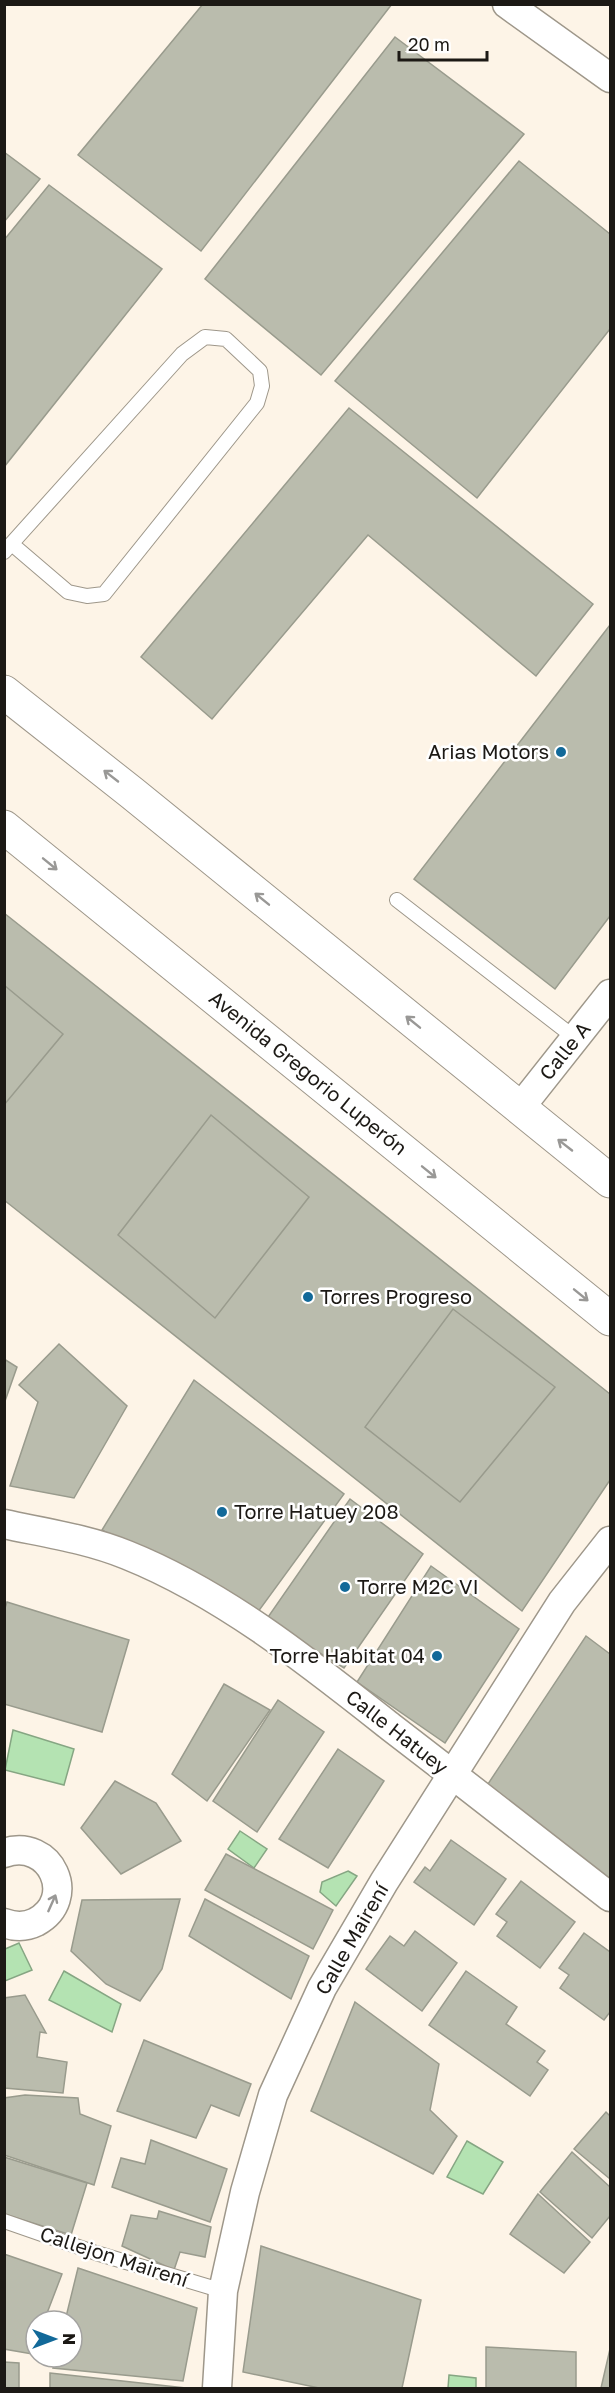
<svg xmlns="http://www.w3.org/2000/svg" width="615" height="2393" viewBox="0 0 615 2393" font-family="'Golos Text',sans-serif">
	<style>
		.water { fill: #b4e3b2; stroke: #86a683; stroke-width: 1.5 }
		.building { fill: #babcad; stroke: #999b8d; stroke-width: 1.5 }
		.lines { fill: none; stroke-linecap: round; stroke-linejoin: round }
		.service-casing { stroke: #9e978a; stroke-width: 16 }
		.minor-casing { stroke: #9e978a; stroke-width: 31 }
		.primary-casing { stroke: #9e978a; stroke-width: 35 }
		.service { stroke: #fff; stroke-width: 14 }
		.minor { stroke: #fff; stroke-width: 28 }
		.primary { stroke: #fff; stroke-width: 33 }
		.oneway { stroke: #999896 }
		.poi-dot { fill: #126999; stroke: #fff; stroke-width: 2 }
		.labels { text-anchor: middle; stroke-width: 5; stroke-linejoin: round; paint-order: stroke }
		.poi-label { font-size: 20px; fill: #1c1915; stroke: #fff; text-anchor: start }
		.street-label { font-size: 20px; fill: #1c1915; stroke: #fff }
	</style>
	<rect width="100%" height="100%" fill="#fdf4e7"/>
	<!-- water -->
	<g class="water">
		<path d="M13,1730L74,1749L64,1785L5,1770Z"/>
		<path d="M240,1831L267,1849L254,1868L228,1849Z"/>
		<path d="M348,1871L357,1876L336,1906L320,1892L322,1882Z"/>
		<path d="M19,1943L32,1970L5,1981V1949Z"/>
		<path d="M64,1971L121,2004L112,2032L49,2000Z"/>
		<path d="M467,2141L503,2162L483,2194L447,2177Z"/>
		<path d="M449,2375L476,2378V2388H448Z"/>
	</g>
	<!-- building -->
	<g class="building">
		<path d="M203,4H392L201,251L78,155Z"/>
		<path d="M395,37L524,134L321,375L205,279Z"/>
		<path d="M4,152L40,179L4,222Z"/>
		<path d="M519,161L610,234V329L477,498L335,381Z"/>
		<path d="M49,185L162,269L4,467V240Z"/>
		<path d="M349,408L593,604L536,676L368,535L212,719L141,657Z"/>
		<path d="M610,625V916L555,989L414,879Z"/>
		<path d="M4,913L610,1394V1480L522,1611L4,1200Z"/>
		<path d="M4,985L63,1034L4,1105Z"/>
		<path d="M211,1115L309,1197L215,1318L118,1235Z"/>
		<path d="M453,1309L555,1387L460,1502L365,1427Z"/>
		<path d="M59,1344L127,1406L74,1498L10,1486L38,1402L19,1385Z"/>
		<path d="M4,1359L17,1367L4,1404Z"/>
		<path d="M194,1380L344,1494L252,1620L102,1530Z"/>
		<path d="M350,1499L423,1554L344,1668L266,1620Z"/>
		<path d="M431,1566L519,1629L445,1743L357,1682Z"/>
		<path d="M7,1602L129,1640L102,1732L4,1704V1611Z"/>
		<path d="M586,1636L610,1654V1889L484,1790Z"/>
		<path d="M224,1684L270,1710L207,1801L172,1774Z"/>
		<path d="M278,1700L324,1732L257,1832L213,1801Z"/>
		<path d="M338,1749L384,1781L328,1868L279,1839Z"/>
		<path d="M115,1781L156,1803L181,1841L121,1874L81,1828Z"/>
		<path d="M451,1840L506,1879L474,1925L414,1882L425,1867L430,1871Z"/>
		<path d="M226,1854L333,1910L313,1949L205,1890Z"/>
		<path d="M521,1881L575,1922L540,1968L497,1936L507,1922L496,1914Z"/>
		<path d="M180,1899L162,1969L140,2001L106,1984L71,1951L82,1900Z"/>
		<path d="M205,1899L309,1956L291,1999L189,1936Z"/>
		<path d="M415,1931L457,1963L422,2011L366,1969L390,1936L404,1946Z"/>
		<path d="M584,1933L610,1952V2012L604,2020L560,1988L569,1975L559,1968Z"/>
		<path d="M466,1971L517,2007L506,2024L545,2051L537,2062L548,2070L530,2096L429,2025Z"/>
		<path d="M25,1995L46,2033L40,2032L37,2057L67,2062L63,2093L4,2088V1998Z"/>
		<path d="M355,2002L439,2064L430,2110L457,2136L433,2174L311,2111Z"/>
		<path d="M144,2040L251,2084L239,2116L211,2105L196,2138L117,2111Z"/>
		<path d="M25,2095L78,2098L80,2114L111,2126L94,2185L4,2155V2098Z"/>
		<path d="M606,2112L610,2116V2179L574,2149Z"/>
		<path d="M151,2140L227,2169L210,2222L112,2187L121,2158L145,2164Z"/>
		<path d="M572,2152L610,2187V2216L592,2238L540,2192Z"/>
		<path d="M4,2157L87,2183L71,2235L4,2214Z"/>
		<path d="M538,2194L590,2242L564,2273L510,2234Z"/>
		<path d="M159,2211L211,2227L205,2257L180,2252L174,2270L122,2246L131,2215L157,2219Z"/>
		<path d="M261,2246L421,2300L402,2388H319L243,2372Z"/>
		<path d="M4,2254L62,2274L44,2321H36V2343L32,2354L4,2349Z"/>
		<path d="M78,2268L197,2308L183,2381L53,2368L56,2357H72V2321H65Z"/>
		<path d="M486,2347L576,2352V2388H486Z"/>
		<path d="M610,2349V2388H601Z"/>
		<path d="M4,2362L19,2363V2388H4Z"/>
		<path d="M50,2373L186,2388H50Z"/>
	</g>
	<g class="lines">
		<defs>
			<g id="service">
				<path d="M4,552L182,354L205,337L226,339L260,371L262,386L257,403L104,594L87,596L68,592L13,545"/>
				<path d="M397,900L575,1038"/>
				<path d="M4,2221L96,2253L223,2291"/>
			</g>
			<g id="minor">
				<path d="M507,4L610,78"/>
				<path d="M519,1109L610,994"/>
				<path d="M4,1524C46,1533 88,1539 127,1555C224,1594 311,1664 392,1728C465,1784 538,1841 610,1897"/>
				<path d="M4,1853C51,1837 79,1899 36,1922C26,1927 15,1927 4,1923"/>
				<path d="M217,2388L223,2291L245,2192L273,2095L322,1988L384,1882L562,1602L610,1541"/>
			</g>
			<g id="primary">
				<path d="M4,692L132,793L610,1181"/>
				<path d="M4,827L610,1319"/>
			</g>
		</defs>
		<!-- service casing -->
		<use href="#service" class="service-casing"/>
		<!-- minor casing -->
		<use href="#minor" class="minor-casing"/>
		<!-- primary casing -->
		<use href="#primary" class="primary-casing"/>
		<!-- service -->
		<use href="#service" class="service"/>
		<!-- minor -->
		<use href="#minor" class="minor"/>
		<!-- primary -->
		<use href="#primary" class="primary"/>
	</g>
	<!-- one-way arrows -->
	<defs><path id="oneway-shaft" d="M-6 0H5M1.5-3L5.5 0L1.5 3" fill="none" stroke-width="1.6" stroke-linecap="round" stroke-linejoin="round" transform="scale(1.5)"/></defs>
	<g class="oneway">
		<use href="#oneway-shaft" transform="translate(111 776) rotate(-142)"/>
		<use href="#oneway-shaft" transform="translate(50 864) rotate(39)"/>
		<use href="#oneway-shaft" transform="translate(262 899) rotate(-141)"/>
		<use href="#oneway-shaft" transform="translate(413 1022) rotate(-141)"/>
		<use href="#oneway-shaft" transform="translate(565 1145) rotate(-142)"/>
		<use href="#oneway-shaft" transform="translate(429 1172) rotate(39)"/>
		<use href="#oneway-shaft" transform="translate(581 1295) rotate(39)"/>
		<use href="#oneway-shaft" transform="translate(52 1903) rotate(-66)"/>
	</g>
	<!-- markers -->
	<g class="poi-dot">
		<circle cx="561" cy="752" r="6"/>
		<circle cx="308" cy="1297" r="6"/>
		<circle cx="222" cy="1512" r="6"/>
		<circle cx="345" cy="1587" r="6"/>
		<circle cx="437" cy="1656" r="6"/>
	</g>
	<g class="labels">
		<!-- poi labels -->
		<g class="poi-label">
			<text x="549" y="759" text-anchor="end">Arias Motors</text>
			<text x="320" y="1304">Torres Progreso</text>
			<text x="234" y="1519">Torre Hatuey 208</text>
			<text x="357" y="1594">Torre M2C VI</text>
			<text x="425" y="1663" text-anchor="end">Torre Habitat 04</text>
		</g>
		<!-- street labels -->
		<g class="street-label">
			<text transform="translate(565 1051) rotate(-51)" y="7">Calle A</text>
			<text transform="translate(308 1073) rotate(39)" y="7">Avenida Gregorio Luperón</text>
			<text transform="translate(397 1732) rotate(38)" y="7">Calle Hatuey</text>
			<text transform="translate(352 1939) rotate(-60)" y="7">Calle Mairení</text>
			<text transform="translate(114 2257) rotate(18)" y="7">Callejon Mairení</text>
		</g>
	</g>
	<!-- border -->
	<rect width="615" height="2393" fill="none" stroke="#1c1915" stroke-width="12"/>
	<!-- north arrow -->
	<g transform="translate(54 2339) rotate(90)"><circle r="28" fill="#ffffff" stroke="#a4a3a1" stroke-width="1.5"/>
	<path d="M0-4.5L10 22L0 15L-10 22Z" fill="#126999"/>
	<text y="-9" font-size="16" font-weight="bold" text-anchor="middle" fill="#1c1915">N</text>
	</g>
	<!-- scale -->
	<path d="M399 51v9h88v-9" fill="none" stroke="#1c1915" stroke-width="3"/>
	<text x="408" y="51" font-size="18" fill="#1c1915" stroke="#ffffff" stroke-width="4.5" paint-order="stroke">20 m</text>
</svg>
